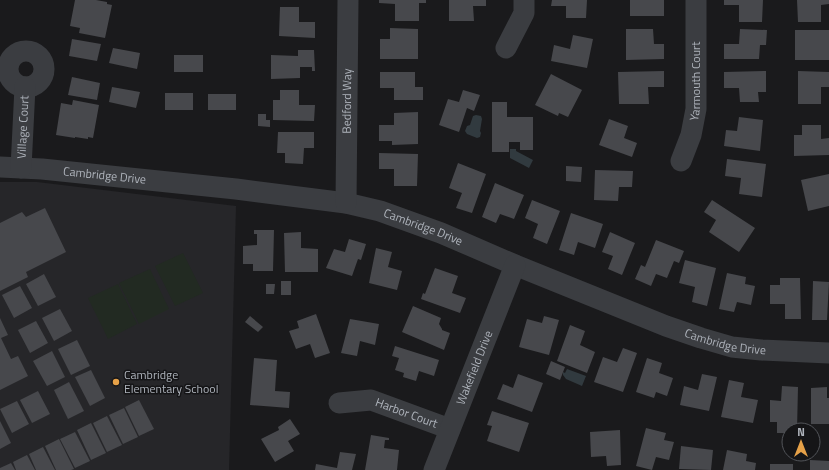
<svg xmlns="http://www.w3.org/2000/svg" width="829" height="470" viewBox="0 0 829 470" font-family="'Titillium Web',sans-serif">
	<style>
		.built { fill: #262629 }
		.green { fill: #222a22 }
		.water { fill: #313a3f }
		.building { fill: #47484c }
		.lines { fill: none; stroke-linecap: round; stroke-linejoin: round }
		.minor { stroke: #3b3d41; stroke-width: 21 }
		.poi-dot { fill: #e6a148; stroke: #151517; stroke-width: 1.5 }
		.labels { text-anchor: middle; stroke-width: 3; stroke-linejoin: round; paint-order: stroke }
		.street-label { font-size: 12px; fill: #aeb3bb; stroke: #151517 }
		.poi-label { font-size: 12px; fill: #aeb3bb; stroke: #151517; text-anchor: start }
	</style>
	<rect width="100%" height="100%" fill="#1a1a1c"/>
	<!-- built -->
	<path class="built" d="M0,182H37L236,206L229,470H0Z"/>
	<!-- green -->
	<g class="green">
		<path d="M183,253L203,293L175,306L155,266Z"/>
		<path d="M150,269L169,309L139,324L119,283Z"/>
		<path d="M118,284L137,324L108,339L88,298Z"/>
	</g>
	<!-- water -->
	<g class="water">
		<path d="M476,115L481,116L482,119L480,131L481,133L480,137L477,138L467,134L465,131L467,126L470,125L473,116Z"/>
		<path d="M510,149H516V151L533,160L529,168L510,158Z"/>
		<path d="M567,369L586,376L582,386L566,379L563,375V372L565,373Z"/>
	</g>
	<!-- building -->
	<g class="building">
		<path d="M75,0H96L107,2V4L112,5L105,38L79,33L80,28L70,26Z"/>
		<path d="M379,0H426V3H419V21H395V4L379,3Z"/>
		<path d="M449,0H486V6H473L474,21H449Z"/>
		<path d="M552,0H587L586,18H566V6H551Z"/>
		<rect x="630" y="0" width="34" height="16"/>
		<path d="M724,0H763L762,22H739V5H724Z"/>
		<path d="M797,0H829V4L821,5V22H798Z"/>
		<path d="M280,7H299V22H315V38L279,36Z"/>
		<path d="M390,28L418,29V59H380V39H390Z"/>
		<path d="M626,29H653L654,44H664V59L626,60Z"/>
		<path d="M740,29L767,30L766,45H760L759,59H724V44H739Z"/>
		<rect x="795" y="30" width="34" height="30"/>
		<path d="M573,35L593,39L587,68L551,61L554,45L570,49Z"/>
		<path d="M72,39L101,44L97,61L69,56Z"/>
		<path d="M113,48L140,53L137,69L109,63Z"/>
		<path d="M298,50H314L315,71H312V67H300V78L271,79V55L298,56Z"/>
		<rect x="174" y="55" width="29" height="17"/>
		<path d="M664,71V87H648L649,104H619L618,72Z"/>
		<path d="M766,71V92H758L759,102H740L739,88H724V72Z"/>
		<path d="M798,71L829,72V87H821V104H798Z"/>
		<path d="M380,72H415V87H423V100H394V88H380Z"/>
		<path d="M551,74L582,90L568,117L559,113L558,116L535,105Z"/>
		<path d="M72,77L100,83L97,100L68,95Z"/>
		<path d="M112,87L140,92L136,108L109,102Z"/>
		<path d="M280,90H299V105H315L314,121L273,120V100H280Z"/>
		<path d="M463,90L480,95L474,111L467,108L459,132L439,125L448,99L459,102Z"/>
		<rect x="165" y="93" width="28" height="17"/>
		<rect x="208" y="94" width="28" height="16"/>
		<path d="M73,100L99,105L93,138L88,137V139L75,137V138L56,135L61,103L72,105Z"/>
		<path d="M492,102H507V117H533V150H520V142H509V152H492Z"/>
		<path d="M418,112V144L392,145V141H379V125H394V113Z"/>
		<path d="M258,114H266V120H270V127L258,126Z"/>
		<path d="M739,117L763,120L760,151L724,146L726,130L737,131Z"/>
		<path d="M609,119L628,126L624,138L637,143L632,157L599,145Z"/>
		<path d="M802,125H821V139L829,138V155L794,156V135H802Z"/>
		<path d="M278,132H314V148H304L303,164L285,163V153H277Z"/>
		<path d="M379,153L418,154L417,186H394V169H379Z"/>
		<path d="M727,159L766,164L762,197L739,194L741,178L725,176Z"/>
		<path d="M458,163L486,174L472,213L456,208L462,193L449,188Z"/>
		<path d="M566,166L582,167L581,182L566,181Z"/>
		<path d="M595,170L633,171L632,187H619L618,201L594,200Z"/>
		<path d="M829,174V206L808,211L801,180Z"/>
		<path d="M495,183L524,195L514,219L500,214L496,223L482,217Z"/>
		<path d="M532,200L560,211L547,244L533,238L538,224L525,218Z"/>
		<path d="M712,200L755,228L739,252L709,232L716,220L704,212Z"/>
		<path d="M45,208L66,252L26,272L28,277L0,291V223L22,212L26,217Z"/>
		<path d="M571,213L603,224L595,248L578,242L574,255L559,250Z"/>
		<path d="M254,230H274L273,271H253V264H243V246L257,245V234H254Z"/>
		<path d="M301,232V248L318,249V272H285L284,233Z"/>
		<path d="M610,232L635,243L622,275L608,269L613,256L602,252Z"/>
		<path d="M349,239L366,244L361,260L358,259L352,276L326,268L334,249L345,252Z"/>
		<path d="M656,240L684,251L679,263L674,261L667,278L656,274L651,286L635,279L641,265L645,267Z"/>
		<path d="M376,248L392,252L388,267L402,271L397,290L369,283Z"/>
		<path d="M685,260L716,268L707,306L692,302L695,287L679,283Z"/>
		<path d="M435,268L458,276L452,293L466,298L460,313L421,299L423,293L425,294Z"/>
		<path d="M727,273L746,277L745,284L755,286L751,305L737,302L734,312L719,309Z"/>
		<path d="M44,274L56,297L38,306L26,284Z"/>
		<path d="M780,278H800L801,319H785V304H770V285H780Z"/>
		<rect x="281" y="281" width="10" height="14"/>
		<path d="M813,281L829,282L827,320H812Z"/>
		<path d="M266,284H275L274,294H266Z"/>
		<path d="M20,286L32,308L14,318L2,295Z"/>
		<path d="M413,306L441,318L439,324L442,329V330L450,333L444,350L402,332Z"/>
		<path d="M60,309L72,331L54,341L42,318Z"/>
		<path d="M316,314L330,353L315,358L310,344L296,349L289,331L299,328L297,321Z"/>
		<path d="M250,316L263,327L258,332L245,322Z"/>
		<path d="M544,316L559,320L549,355L519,347L527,319L542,323Z"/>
		<path d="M0,318L8,335L1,338L11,359L18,356L28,376L0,390Z"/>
		<path d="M350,319L379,324L375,345L360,341L357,356L341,353Z"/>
		<path d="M36,321L48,343L30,353L18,330Z"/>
		<path d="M570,325L585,331L580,345L595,352L587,373L557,361Z"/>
		<path d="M77,340L90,366L71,375L58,349Z"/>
		<path d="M395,346L439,360L434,376L419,371L416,381L403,377L404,373L395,370L399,358L392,356Z"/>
		<path d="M623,348L637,353L623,392L594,382L603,357L617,362Z"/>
		<path d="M52,351L65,377L47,386L33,361Z"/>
		<path d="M254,358L277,360L275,391L290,392L289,408L250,405Z"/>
		<path d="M647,358L662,363L659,373L673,378L667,396L656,392L654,398L636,392Z"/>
		<path d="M551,361L565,367L560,380L546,374Z"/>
		<path d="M91,370L105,398L90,406L75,377Z"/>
		<path d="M518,374L543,383L532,412L497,399L503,384L513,388Z"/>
		<path d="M702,374L717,377L709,411L680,405L684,386L698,390Z"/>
		<path d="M729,380L744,383L741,397L758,400L753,423L721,417Z"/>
		<path d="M69,382L84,411L68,419L54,390Z"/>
		<path d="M782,386L798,387L797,430H789V433H777V422H770V400L781,401Z"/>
		<path d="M827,387V398H829V424H811V388Z"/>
		<path d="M38,391L50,414L32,423L20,400Z"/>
		<path d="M139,400L154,429L139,436L125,407Z"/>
		<path d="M17,401L29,424L12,433L0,409Z"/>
		<path d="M124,408L138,437L123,444L109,415Z"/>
		<path d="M492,411L529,423L519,452L487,441L492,426L487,425Z"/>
		<path d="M107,416L122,445L107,452L93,423Z"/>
		<path d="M290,419L300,434L288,441L294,451L275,462L261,439L279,430L278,427Z"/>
		<path d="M0,421L11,443L0,449Z"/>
		<path d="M91,423L106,453L91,460L77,430Z"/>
		<path d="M646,428L666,433L664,440L674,442L669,460L656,457L652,470L636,466Z"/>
		<path d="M620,430L621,465L607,466L606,456L591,457L590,432Z"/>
		<path d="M75,432L90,461L75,468L60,439Z"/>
		<path d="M371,435L389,438V440H385L384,448L399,450L397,470H365Z"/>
		<path d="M59,439L74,469L71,470H56L45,446Z"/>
		<path d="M681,446L713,450L711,470L679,469Z"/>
		<path d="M43,447L55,470H36L29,454Z"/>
		<path d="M727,450L747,454L746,461L756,463L755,470H723Z"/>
		<path d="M340,452L356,454L352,470H315L316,464L337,468Z"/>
		<path d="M27,455L35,470H16L13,462Z"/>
		<path d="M810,460L829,461V470H810Z"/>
		<path d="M11,463L15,470H0V468Z"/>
		<rect x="770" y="464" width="23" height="6"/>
	</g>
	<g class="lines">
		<!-- minor -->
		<g class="minor">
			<path d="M506,48L524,13V0"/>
			<circle cx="26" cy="69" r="18"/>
			<path id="s1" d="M681,161L691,135L696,109V0"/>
			<path id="s2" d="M0,167L42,169L236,189L346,203L380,211L441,233L515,265L666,326L701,338L732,347L761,350L829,353"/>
			<path id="s3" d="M21,168L25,87"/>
			<path id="s4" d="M346,203L348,0"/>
			<path id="s5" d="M339,403L371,400L450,429"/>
			<path id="s6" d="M434,470L515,265"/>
		</g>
	</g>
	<!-- markers -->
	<circle class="poi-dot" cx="116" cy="382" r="4"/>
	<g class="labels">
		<!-- street labels -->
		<g class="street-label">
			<text dy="4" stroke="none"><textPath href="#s1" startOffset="82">Yarmouth Court</textPath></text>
			<text dy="4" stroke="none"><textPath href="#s4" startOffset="102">Bedford Way</textPath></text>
			<text dy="4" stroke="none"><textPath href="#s3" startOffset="41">Village Court</textPath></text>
			<text dy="4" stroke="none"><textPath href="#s2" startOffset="105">Cambridge Drive</textPath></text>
			<text dy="4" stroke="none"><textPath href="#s2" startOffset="429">Cambridge Drive</textPath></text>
			<text dy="4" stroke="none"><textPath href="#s2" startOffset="753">Cambridge Drive</textPath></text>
			<text dy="4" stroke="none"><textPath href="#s6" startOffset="110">Wakefield Drive</textPath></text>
			<text dy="4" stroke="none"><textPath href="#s5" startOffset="70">Harbor Court</textPath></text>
		</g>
		<!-- poi labels -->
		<g class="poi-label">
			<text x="124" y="379">Cambridge<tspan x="124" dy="14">Elementary School</tspan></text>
		</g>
	</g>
	<!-- north arrow -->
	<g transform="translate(801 442)"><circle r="19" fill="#151517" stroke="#525459"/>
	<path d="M0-3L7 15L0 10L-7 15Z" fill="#e6a148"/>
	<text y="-6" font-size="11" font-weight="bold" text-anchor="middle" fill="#aeb3bb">N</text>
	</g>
</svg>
